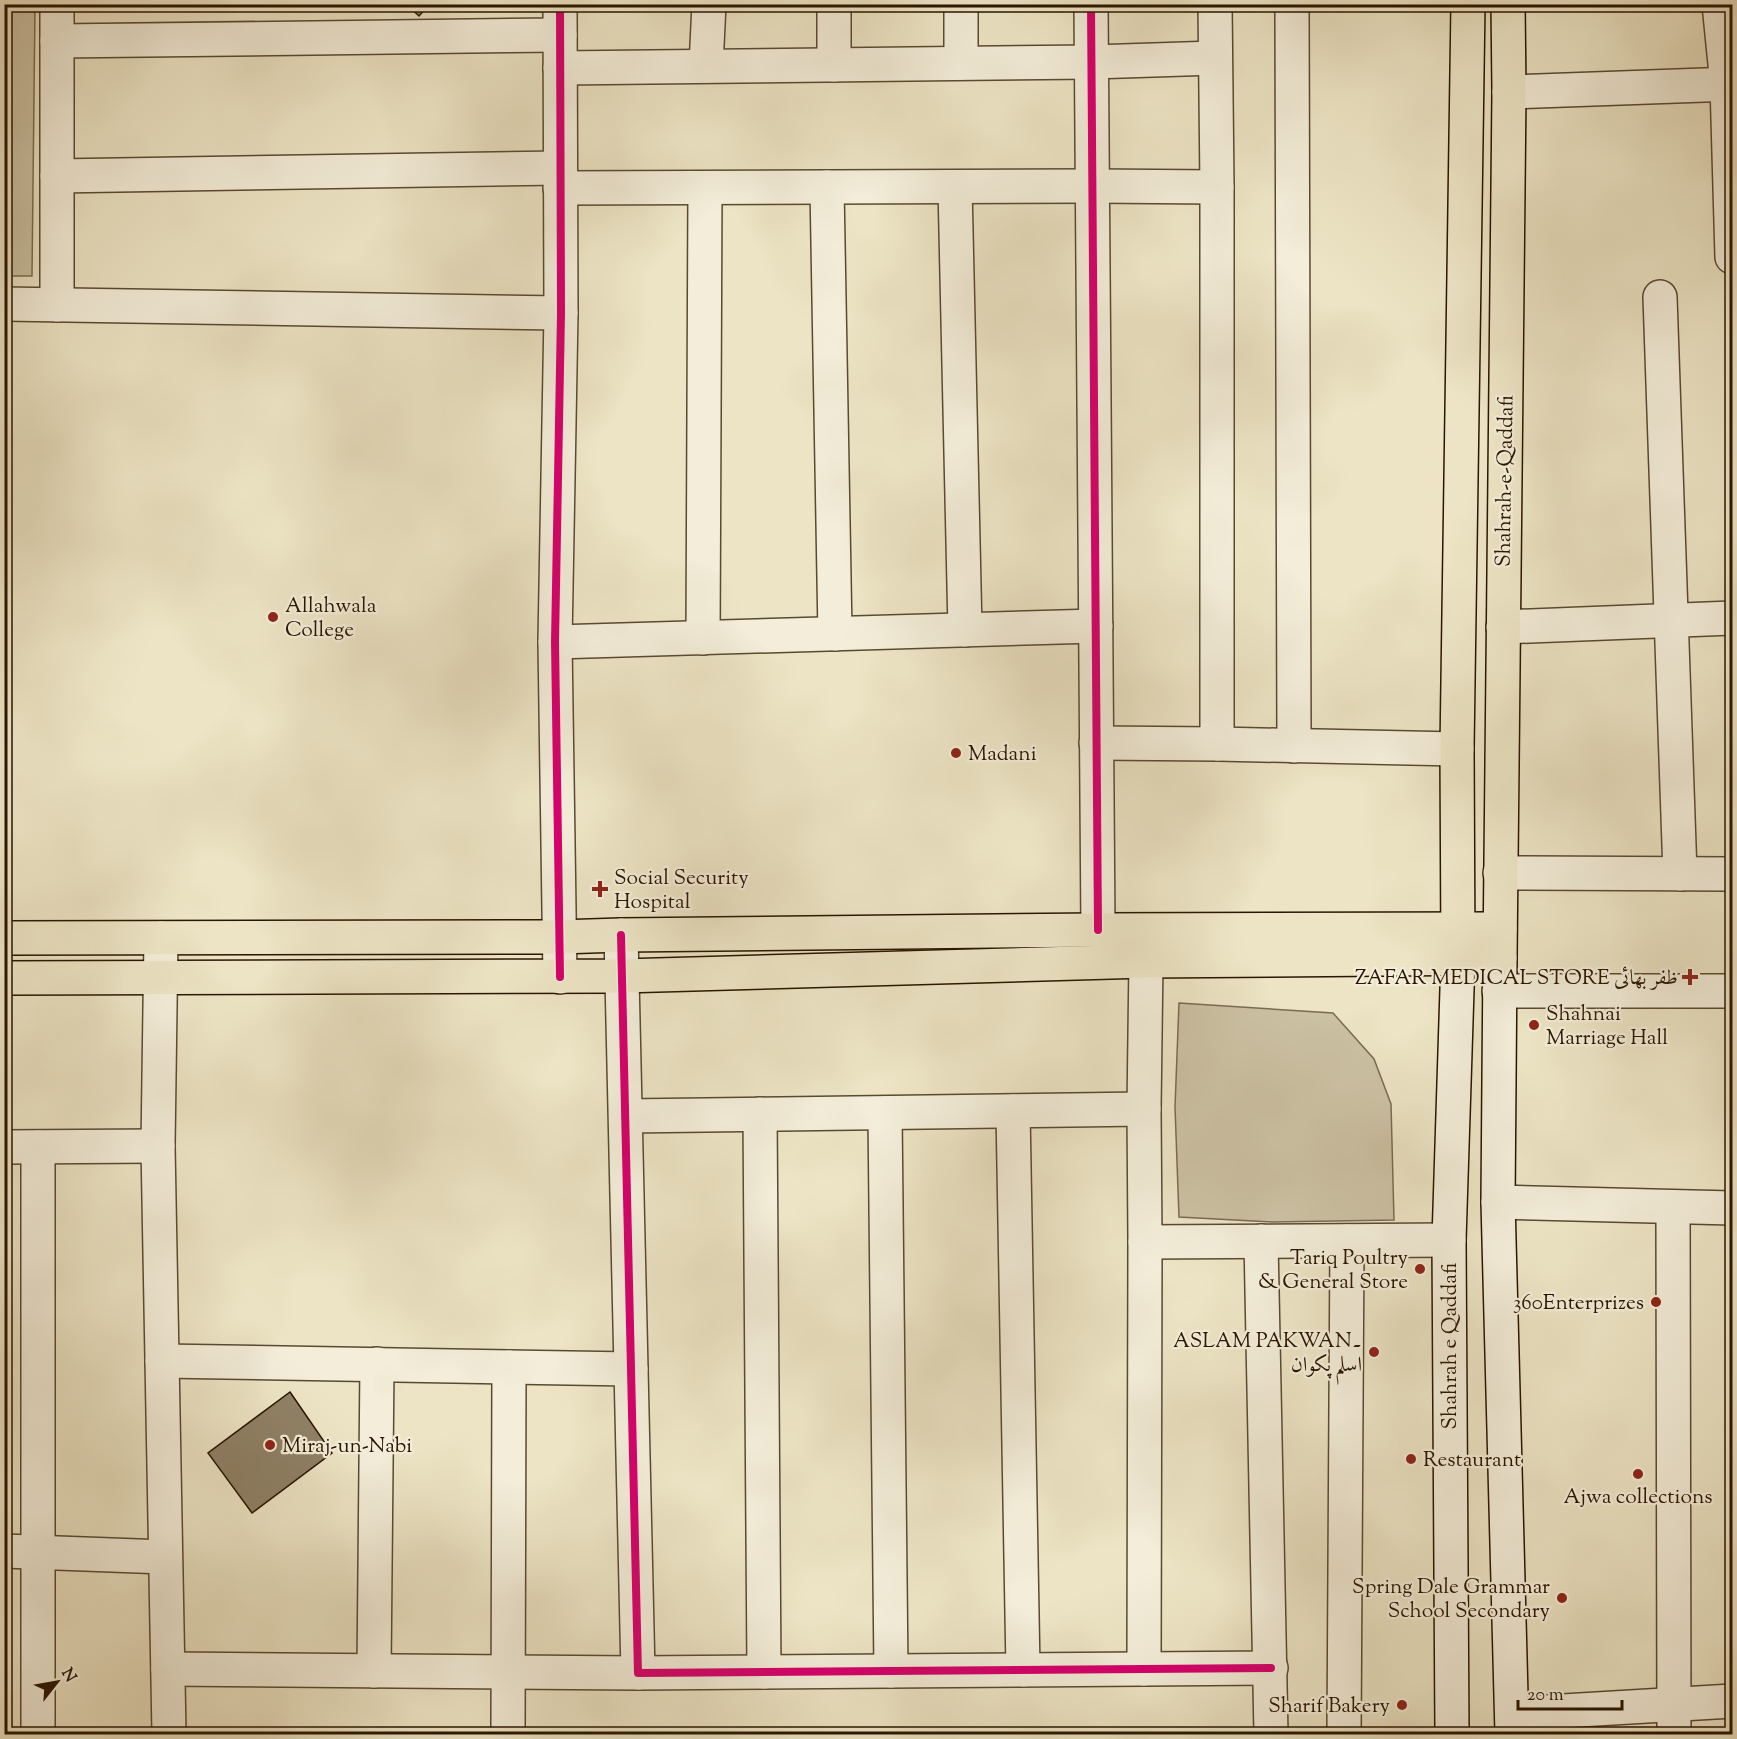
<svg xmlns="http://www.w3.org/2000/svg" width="1737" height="1739" viewBox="0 0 1737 1739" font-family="'Sorts Mill Goudy',Amiri,serif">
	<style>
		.green { fill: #cbc1a3; stroke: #7a6b52; stroke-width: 1.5 }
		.building { fill: #8f8166; stroke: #2a1500; stroke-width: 1.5 }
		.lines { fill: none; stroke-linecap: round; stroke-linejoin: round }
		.minor-casing { stroke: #5a4931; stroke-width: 36 }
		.tertiary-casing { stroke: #5a4931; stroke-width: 36 }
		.secondary-casing { stroke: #2a1500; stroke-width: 36 }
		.primary-casing { stroke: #2a1500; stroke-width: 36 }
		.minor { stroke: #f3edd9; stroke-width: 33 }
		.tertiary { stroke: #f3edd9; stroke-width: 33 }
		.secondary { stroke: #f3edd9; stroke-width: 33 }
		.primary { stroke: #ece4c4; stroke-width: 33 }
		.cycleway-casing { stroke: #f3edd9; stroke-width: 11 }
		.cycleway { stroke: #d6006c; stroke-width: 8 }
		.poi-dot { fill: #8f2418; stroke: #f3edd9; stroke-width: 2 }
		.labels { text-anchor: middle; stroke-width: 4.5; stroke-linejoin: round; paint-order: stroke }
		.street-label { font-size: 21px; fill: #2a1500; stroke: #f3edd9 }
		.poi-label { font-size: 21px; fill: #2a1500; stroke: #f3edd9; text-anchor: start }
	</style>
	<rect width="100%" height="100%" fill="#ece4c4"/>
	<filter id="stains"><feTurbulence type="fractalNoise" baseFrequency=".00333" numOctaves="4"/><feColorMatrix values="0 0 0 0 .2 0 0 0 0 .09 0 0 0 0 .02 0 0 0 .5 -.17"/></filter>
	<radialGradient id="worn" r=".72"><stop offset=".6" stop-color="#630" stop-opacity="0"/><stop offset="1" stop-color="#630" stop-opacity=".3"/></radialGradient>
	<!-- green -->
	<g class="green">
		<path d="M5,4L35,5L32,276H5Z"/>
		<path d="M1179,1003L1333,1013L1374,1059L1391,1104L1394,1220L1272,1222L1179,1217L1175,1107Z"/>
	</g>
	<!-- building -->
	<g class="building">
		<path d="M406,4H430L419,16Z"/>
		<path d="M290,1392L332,1453L252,1513L208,1453Z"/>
	</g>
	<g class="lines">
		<defs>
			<g id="minor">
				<path d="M834,4V65"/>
				<path d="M961,4V63"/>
				<path d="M1091,4L1098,930"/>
				<path d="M1292,4L1294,746"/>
				<path d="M1719,4L1727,84L1732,257"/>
				<path d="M57,41L560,35"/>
				<path d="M706,66L709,4"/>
				<path d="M560,68L1092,62L1215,58"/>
				<path d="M1509,92L1732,84"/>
				<path d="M57,176L560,168"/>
				<path d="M827,187L835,634"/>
				<path d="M955,187L965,630"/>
				<path d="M560,188L1092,186L1217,187"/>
				<path d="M1660,297L1680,874"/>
				<path d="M4,304L561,313"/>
				<path d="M57,305V4"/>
				<path d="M1503,627L1732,618"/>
				<path d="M703,638L705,188"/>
				<path d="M555,642L1096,626"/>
				<path d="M1096,743L1217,744V187L1215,4"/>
				<path d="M1217,744L1457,749"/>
				<path d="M1500,873L1732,874"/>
				<path d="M621,935L638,1673L1271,1668"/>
				<path d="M161,938L158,1146L169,1734"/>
				<path d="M1146,961L1144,1109L1145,1242L1449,1240"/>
				<path d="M1499,991H1732"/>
				<path d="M1013,1111L1023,1670"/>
				<path d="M885,1113L891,1671"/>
				<path d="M760,1114L764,1672"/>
				<path d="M626,1116L1144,1109"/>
				<path d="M4,1147L158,1146"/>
				<path d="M38,1147V1734"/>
				<path d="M1498,1202L1732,1208"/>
				<path d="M1673,1207L1674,1734"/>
				<path d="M1261,1241L1271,1734"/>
				<path d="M162,1361L631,1369"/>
				<path d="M4,1551L165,1557"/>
				<path d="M168,1669L638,1673"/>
				<path d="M1144,1669L1145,1242"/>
				<path d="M374,1671L377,1364"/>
				<path d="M1512,1714L1732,1701"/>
				<path d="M508,1734L509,1367"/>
				<path d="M1344,1734L1347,1241"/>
			</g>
			<path id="tertiary" d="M560,4L561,313L555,642L560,977"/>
			<g id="secondary">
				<path d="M1500,958L1498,1202L1512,1734"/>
				<path d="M1452,1734L1449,1240L1458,958"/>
			</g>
			<g id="primary">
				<path d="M4,938L559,937L621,935L1098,930L1500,929"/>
				<path d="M1458,953L1457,749L1468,4"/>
				<path d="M4,978L622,976L1146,961L1500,958L1509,92L1508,4"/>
			</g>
		</defs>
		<!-- minor casing -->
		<use href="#minor" class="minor-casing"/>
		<!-- tertiary casing -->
		<use href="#tertiary" class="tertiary-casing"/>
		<!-- secondary casing -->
		<use href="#secondary" class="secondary-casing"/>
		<!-- primary casing -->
		<use href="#primary" class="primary-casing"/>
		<!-- minor -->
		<use href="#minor" class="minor"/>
		<!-- tertiary -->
		<use href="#tertiary" class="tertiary"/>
		<!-- secondary -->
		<use href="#secondary" class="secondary"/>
		<!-- primary -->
		<use href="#primary" class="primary"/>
		<defs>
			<g id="cycleway">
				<path d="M560,4L561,313L555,642L560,977"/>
				<path d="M1091,4L1098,930"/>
				<path d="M621,935L638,1673L1271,1668"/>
			</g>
		</defs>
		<!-- cycleway casing -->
		<use href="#cycleway" class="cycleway-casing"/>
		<!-- cycleway -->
		<use href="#cycleway" class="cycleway"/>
	</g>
	<!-- markers -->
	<g class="poi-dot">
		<circle cx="273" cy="617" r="6"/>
		<circle cx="956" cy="753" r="6"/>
		<path d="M597 880h6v6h6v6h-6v6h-6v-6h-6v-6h6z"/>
		<path d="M1687 968h6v6h6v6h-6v6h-6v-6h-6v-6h6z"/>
		<circle cx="1534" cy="1025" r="6"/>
		<circle cx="1420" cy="1269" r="6"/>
		<circle cx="1656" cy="1302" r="6"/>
		<circle cx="1374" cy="1352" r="6"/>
		<circle cx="270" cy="1445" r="6"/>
		<circle cx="1411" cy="1459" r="6"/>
		<circle cx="1638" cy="1474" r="6"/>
		<circle cx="1562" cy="1598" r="6"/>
		<circle cx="1402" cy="1705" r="6"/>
	</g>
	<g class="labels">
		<!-- street labels -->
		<g class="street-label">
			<text transform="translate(1504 481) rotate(-89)" y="7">Shahrah-e-Qaddafi</text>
			<text transform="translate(1449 1346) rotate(-90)" y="7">Shahrah e Qaddafi</text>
		</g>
		<!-- poi labels -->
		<g class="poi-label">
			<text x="285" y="612">Allahwala<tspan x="285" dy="24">College</tspan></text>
			<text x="968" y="760">Madani</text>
			<text x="614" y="884">Social Security<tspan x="614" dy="24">Hospital</tspan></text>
			<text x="1678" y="984" text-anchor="end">ZAFAR MEDICAL STORE ظفر بھائی</text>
			<text x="1546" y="1020">Shahnai<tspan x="1546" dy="24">Marriage Hall</tspan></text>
			<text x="1408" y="1264" text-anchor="end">Tariq Poultry<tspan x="1408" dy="24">&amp; General Store</tspan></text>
			<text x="1644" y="1309" text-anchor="end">360Enterprizes</text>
			<text x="1362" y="1347" text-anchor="end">ASLAM PAKWAN۔<tspan x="1362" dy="24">اسلم پکوان</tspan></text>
			<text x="282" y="1452">Miraj-un-Nabi</text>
			<text x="1423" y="1466">Restaurant</text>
			<text x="1638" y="1503" text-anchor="middle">Ajwa collections</text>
			<text x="1550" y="1593" text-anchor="end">Spring Dale Grammar<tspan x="1550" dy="24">School Secondary</tspan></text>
			<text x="1390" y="1712" text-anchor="end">Sharif Bakery</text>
		</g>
	</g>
	<!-- margin -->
	<rect width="1737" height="1739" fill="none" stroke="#ece4c4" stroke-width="24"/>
	<rect x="6" y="6" width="1725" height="1727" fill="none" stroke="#2a1500" stroke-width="3"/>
	<rect x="12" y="12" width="1713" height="1715" fill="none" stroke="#2a1500" stroke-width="1.5"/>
	<!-- north arrow -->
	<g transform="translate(57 1682) rotate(59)" stroke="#f3edd9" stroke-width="4.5" paint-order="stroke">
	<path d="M0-4.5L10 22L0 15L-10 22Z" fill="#2a1500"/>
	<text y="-9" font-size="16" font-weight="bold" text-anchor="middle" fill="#2a1500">N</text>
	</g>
	<!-- scale -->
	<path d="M1518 1700v9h104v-9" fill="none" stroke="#2a1500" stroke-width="3"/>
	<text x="1527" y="1700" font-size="18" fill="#2a1500" stroke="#f3edd9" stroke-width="4.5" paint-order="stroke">20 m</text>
	<rect width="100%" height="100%" filter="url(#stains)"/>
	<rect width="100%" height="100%" fill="url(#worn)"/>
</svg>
